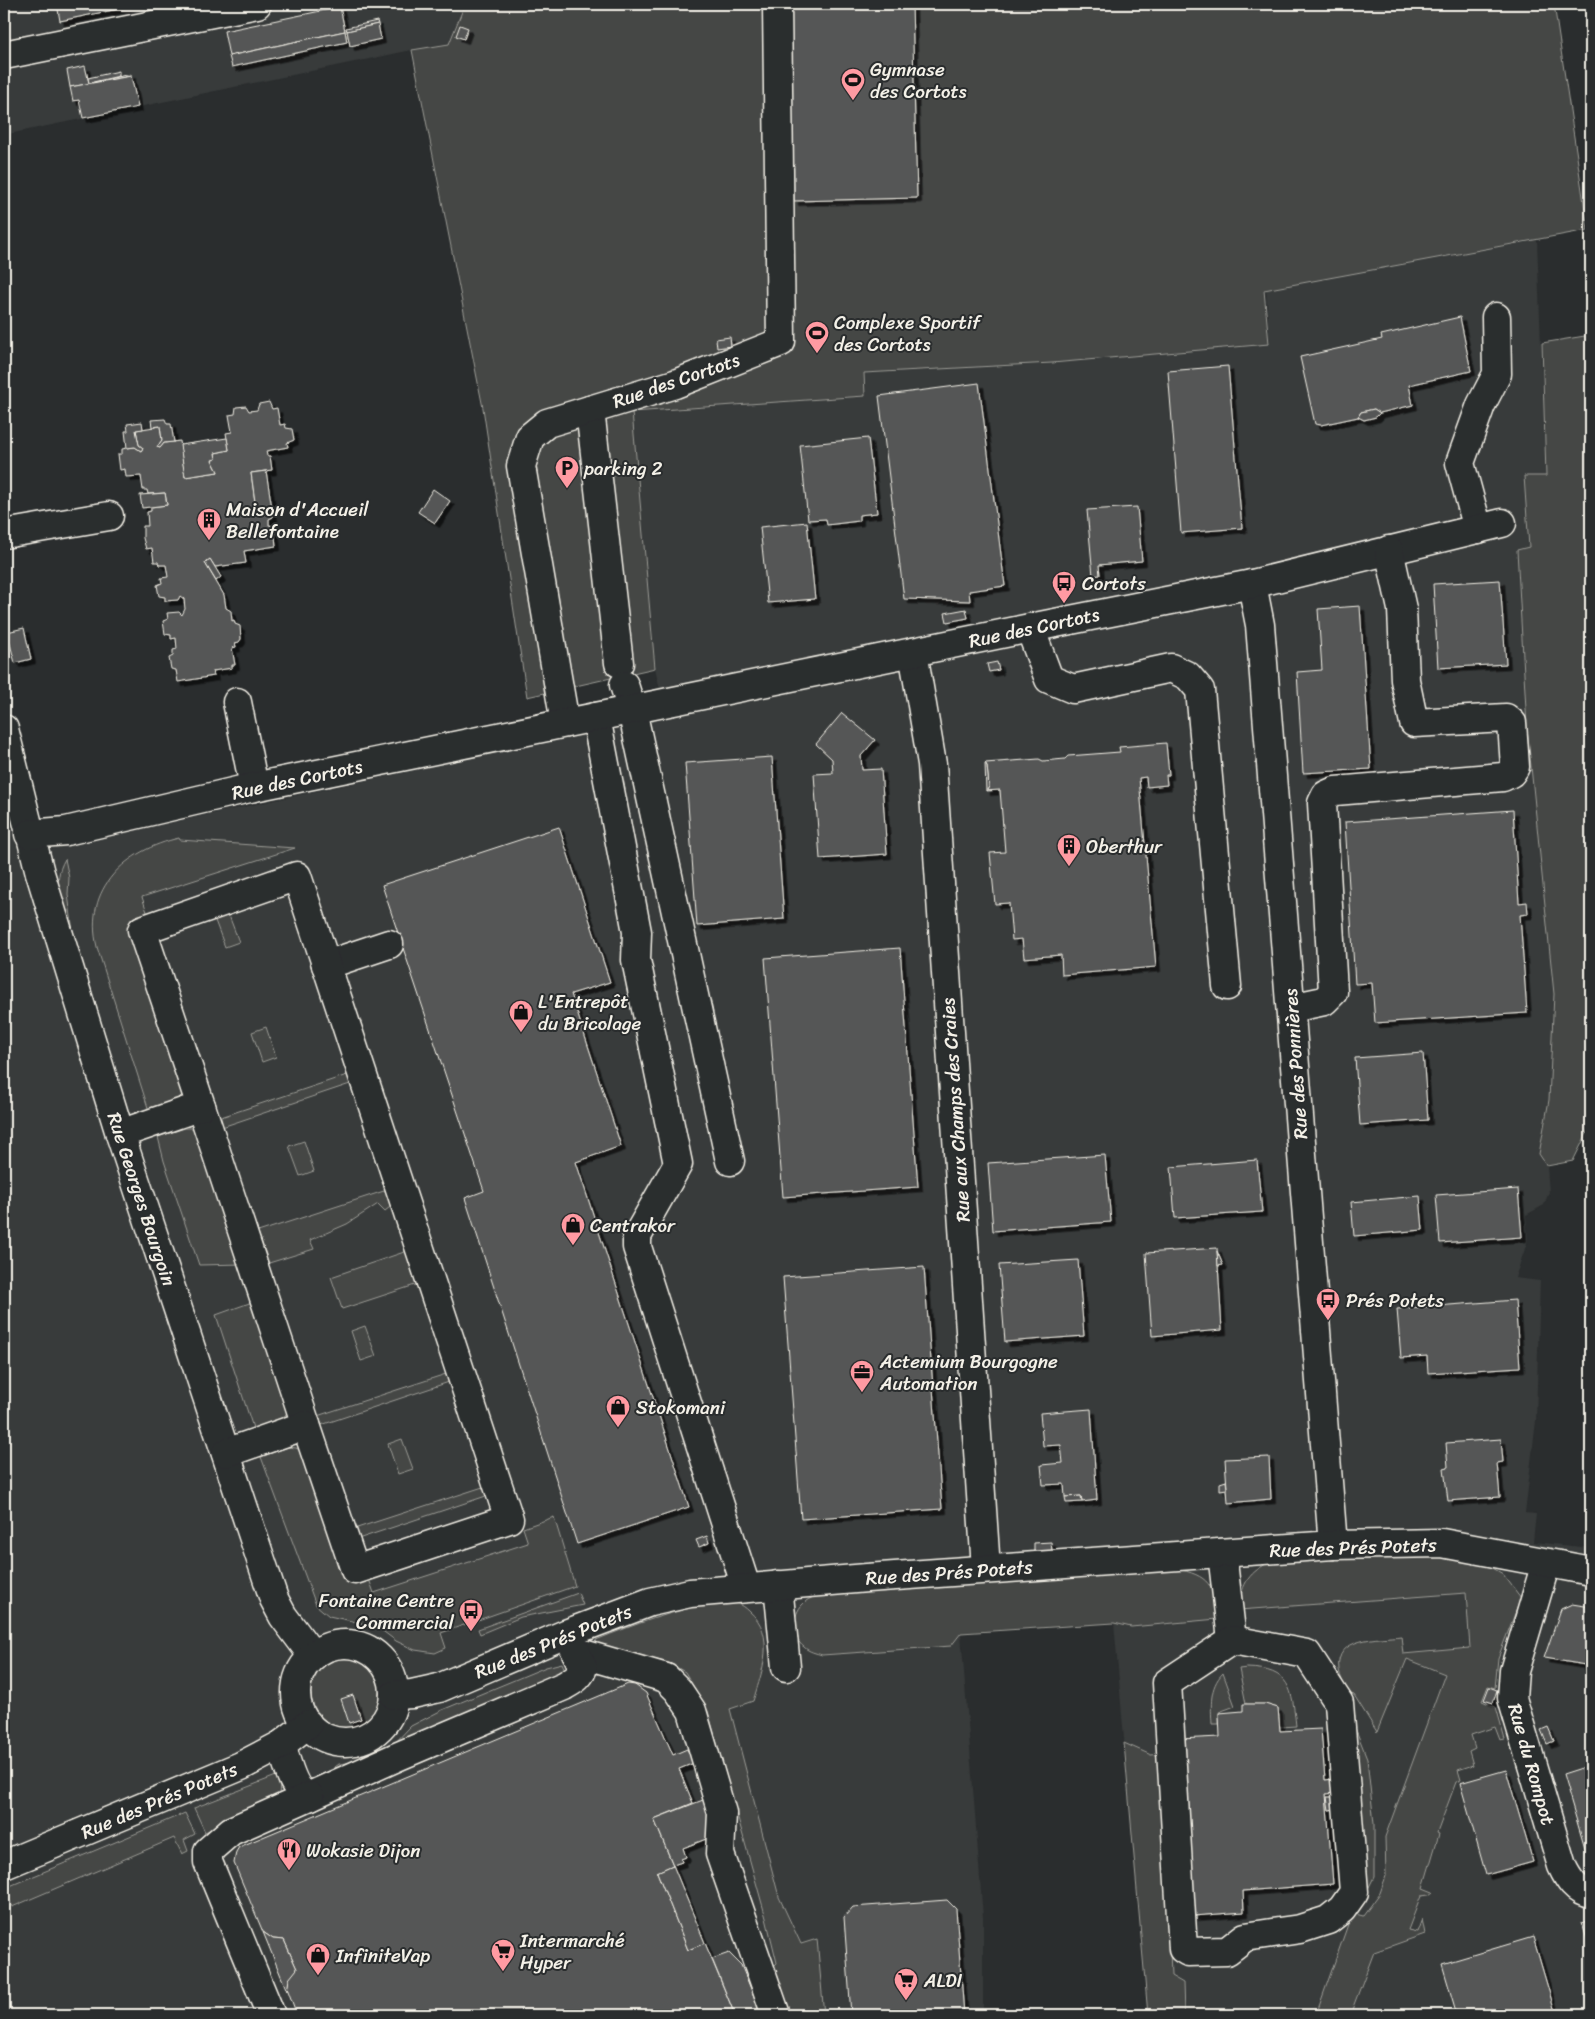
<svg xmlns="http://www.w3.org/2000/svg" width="1595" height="2019" viewBox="0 0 1595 2019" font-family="Sriracha,sans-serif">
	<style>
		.built { fill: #373a3a }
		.green { fill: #444645; stroke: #9c9c96 }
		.building { fill: #555756; stroke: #f4f1e8; filter: url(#shadow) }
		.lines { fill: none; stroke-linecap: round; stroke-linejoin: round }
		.minor-casing { stroke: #f4f1e8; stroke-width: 31 }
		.minor { stroke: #2a2d2e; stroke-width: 28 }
		.labels { text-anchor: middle; stroke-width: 4; stroke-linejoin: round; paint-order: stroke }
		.poi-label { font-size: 19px; fill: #f4f1e8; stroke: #2a2d2e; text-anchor: start }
		.street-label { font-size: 19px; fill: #f4f1e8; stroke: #2a2d2e }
	</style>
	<defs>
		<filter id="shadow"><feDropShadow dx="4.5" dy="4.5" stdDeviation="0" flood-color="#0009"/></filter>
	</defs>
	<rect width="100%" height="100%" fill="#2a2d2e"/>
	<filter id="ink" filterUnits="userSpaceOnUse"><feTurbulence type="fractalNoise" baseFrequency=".02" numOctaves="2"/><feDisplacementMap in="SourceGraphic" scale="10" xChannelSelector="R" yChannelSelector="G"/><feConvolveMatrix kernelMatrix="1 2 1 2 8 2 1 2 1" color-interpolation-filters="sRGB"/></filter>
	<g filter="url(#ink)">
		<!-- built -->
		<g class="built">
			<path d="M4,4H465L449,44L412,50L4,135Z"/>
			<path d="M1537,240L1546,476H1524L1529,547L1517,550L1527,727L1554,994L1549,1100L1539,1154L1547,1166L1549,1192L1544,1205L1526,1215L1528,1240L1515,1278L1540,1281L1536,1421L1525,1513L1536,1514L1533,1542L1591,1548V2015H1148L1114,1623L961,1633L983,1917V2015H4V798L19,855L666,716L655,668L632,412L865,396L864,373L1052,363L1269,344L1266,288Z"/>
		</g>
		<!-- green -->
		<g class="green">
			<path d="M465,4H1554L1588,230L1264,290L1269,344L1052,363L864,373L865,396L632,412L655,668L527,697L483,408L412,50L449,44Z"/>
			<path d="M1591,335V1125L1573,1161L1547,1166L1539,1154L1549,1100L1554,994L1527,727L1517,550L1529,547L1524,476H1546L1542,343Z"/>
			<path d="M179,838L180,840L295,848L142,897L147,912L137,923L183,1094L174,1103L149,1111L97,947C83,888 126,850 179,838Z"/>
			<path d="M65,859L69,878L68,894L73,932C64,908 50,884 65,859Z"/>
			<path d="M228,913L239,942L225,947L214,918Z"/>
			<path d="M266,1027L276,1057L262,1062L252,1032Z"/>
			<path d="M353,1073L356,1082L222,1127L218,1118Z"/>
			<path d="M185,1128H192L197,1131L243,1264L199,1265L164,1161L158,1137Z"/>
			<path d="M304,1141L314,1171L300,1176L289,1146Z"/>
			<path d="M390,1189L394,1204L385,1211L378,1204L347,1224L310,1240L314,1249L269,1263L258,1232Z"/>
			<path d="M410,1250L421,1283L342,1309L331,1277Z"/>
			<path d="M255,1301L288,1411L281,1421L254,1431L216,1315Z"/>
			<path d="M365,1326L376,1356L361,1361L351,1331Z"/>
			<path d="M452,1372L455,1380L321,1425L317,1416Z"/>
			<path d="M402,1439L413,1469L398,1474L388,1444Z"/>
			<path d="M288,1447L296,1448L302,1451L369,1579L374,1593L528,1543L523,1528L554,1517L575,1586L441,1633L446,1648L435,1653L415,1650L396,1641L380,1629L370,1625L329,1616L316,1605L261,1457Z"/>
			<path d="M489,1485L492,1494L358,1539L354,1529Z"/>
			<path d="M1425,1552L1479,1560L1503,1574L1521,1598L1498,1658L1495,1688L1488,1686L1482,1701L1496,1707L1505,1739L1500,1740L1495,1727L1471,1735L1475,1748L1469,1751L1473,1765L1458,1770L1461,1780L1456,1782L1437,1833L1439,1834L1423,1888L1433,1892L1429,1895L1421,1896L1408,1930L1417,1932L1422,1919L1425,1934L1374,1952L1350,2015H1316L1352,1913L1363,1916L1380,1893L1386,1876L1385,1837L1445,1674L1407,1659L1377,1732L1354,1695L1347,1693C1345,1686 1340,1677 1339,1670C1334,1636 1379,1639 1401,1636L1403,1654L1470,1648L1466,1593L1239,1610C1241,1586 1247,1574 1268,1563Z"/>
			<path d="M1181,1570C1213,1577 1214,1590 1217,1619L1131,1627L1114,1623L961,1633L951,1646L822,1655C816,1653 809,1652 804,1647C791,1638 792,1614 803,1604C806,1600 811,1598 816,1596Z"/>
			<path d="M578,1593L583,1605L521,1617L480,1634L478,1629Z"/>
			<path d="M713,1603C720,1603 729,1601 736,1603C741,1604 746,1608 749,1611C777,1634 762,1672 753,1701L730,1709L779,1897L801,1944L817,1939L824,2015H787L773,1967L777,1963L766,1918L708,1711L685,1672L669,1663L596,1645V1640C635,1624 672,1611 713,1603Z"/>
			<circle cx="347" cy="1692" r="36"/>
			<path d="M562,1663L566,1672L337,1772L335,1767L339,1764L356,1762L393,1745L411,1726L442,1710L546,1667Z"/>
			<path d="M1247,1668C1291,1669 1292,1689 1296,1726L1280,1727L1278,1708L1265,1704H1246L1239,1669Z"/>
			<path d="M1223,1673L1235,1706L1219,1712V1724H1212C1211,1706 1209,1687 1223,1673Z"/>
			<path d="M1352,1720L1367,1758L1374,1824V1877L1366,1893Z"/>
			<path d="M1124,1743L1151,1755L1163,1754L1171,1976L1183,1983L1184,2015H1148Z"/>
			<path d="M276,1776C280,1785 281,1790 277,1799L205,1832L194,1808Z"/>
			<path d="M185,1813L195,1834L184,1840L188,1851L182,1854L174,1838L12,1907L5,1888Z"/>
		</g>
		<!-- building -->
		<g class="building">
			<path d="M57,4H142L60,21Z"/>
			<path d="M790,4H912L917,198L794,201Z"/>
			<path d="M340,7L345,31L229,56L224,31Z"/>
			<path d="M377,21L378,24L347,31L346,28Z"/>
			<path d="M378,24L381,39L350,46L347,31Z"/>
			<path d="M460,25L468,28L464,39L456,36Z"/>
			<path d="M345,31L347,42L232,67L229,56Z"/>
			<path d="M85,66L89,83L131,74V76L70,87L67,70Z"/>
			<path d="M119,71V76L89,83L88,78Z"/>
			<path d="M131,76L138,107L83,118L79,100L73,101L70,87Z"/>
			<path d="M1460,317L1471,371L1409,385L1413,405L1380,413L1374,409L1361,412L1358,417L1321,425L1315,424L1300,357L1382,339L1381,335Z"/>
			<path d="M730,337L731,346L717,348L716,339Z"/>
			<path d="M1228,366L1242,528L1181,533L1168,371Z"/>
			<path d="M979,383L1005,586L969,591L970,601L904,599L879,396Z"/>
			<path d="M269,402L272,409L277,408L280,425L285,424L286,428L292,429L294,440L287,443L288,447L266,451L267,456H270L272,470L251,473L256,509L272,508L273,517L269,519V525L274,526L276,546L244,551L246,563L215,567L210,559L205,563L224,595L226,608L231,611L232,621L234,620L235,624L240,626L241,639L239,642L235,643L236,647L232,648L235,665H232V668L213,671L214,676L178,682L176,670L171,669L169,658L173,656V650L177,649L176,638L171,639V635L165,634L163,621L168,619L167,613L179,612L182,615L185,609L184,599L180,596L178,600L165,601V597L159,596L157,585L162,583L161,578L168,577L166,565H159L158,562H154L152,548L146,549L143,538V526H148L147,512L151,511V507L167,505L165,493L148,494L147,490H143L141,476L126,477L125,469L120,470L118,454H122V449L127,448L135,447L141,451L143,448L139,445L136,430L160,426L162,440L157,447L160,448L164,443L180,441L185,477L218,472L212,460L216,459L215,453L229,450L226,433L232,432L229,415L235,414L236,407L246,406L249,411L257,410L259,404Z"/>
			<path d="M1374,409L1380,413L1376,417L1364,420L1358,417L1361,412Z"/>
			<path d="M165,419L167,424H171L174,442L164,443L160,448L157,447L162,440L160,426L152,427L151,420Z"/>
			<path d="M142,422L143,429L136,430L139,445L143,448L141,451L135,447L127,448L125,431H128L127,424Z"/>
			<path d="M227,438L229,450L215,453L216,459L212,460L218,472L185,477L180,445Z"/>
			<path d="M868,438L877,513L859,515V521L827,525L826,519L808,520L800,445Z"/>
			<path d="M266,471L272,508L256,509L251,473Z"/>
			<path d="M433,489L450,501L435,523L418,512Z"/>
			<path d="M165,493L167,505L142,508L140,495Z"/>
			<path d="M1137,507L1142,561L1099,565L1100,575L1093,576L1087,510Z"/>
			<path d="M807,522L815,599L768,603L760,527Z"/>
			<path d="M210,559L221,577L216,581L205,563Z"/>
			<path d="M1500,580L1506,664L1438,668L1433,584Z"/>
			<path d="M1360,606L1371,769L1303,773L1297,672L1322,670L1318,609Z"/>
			<path d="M966,609L968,618L947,622L945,613Z"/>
			<path d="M24,628L31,659L15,663L7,632Z"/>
			<path d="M997,662L999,670L989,672L987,664Z"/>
			<path d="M842,713L875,740L861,756L862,770L881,769L887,854L820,859L814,774L833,773L832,759L816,744Z"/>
			<path d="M1166,743L1169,775H1166L1167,785L1147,787L1146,777L1139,778L1156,967L1062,975L1061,955L1024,958L1022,939L1012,940L1009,903L995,904L990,853L1005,852L1000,790L986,791L989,787L987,766L985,763L1039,759L1043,761L1065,759L1068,756L1120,752L1119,747Z"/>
			<path d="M772,757L784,919L697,926L685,763Z"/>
			<path d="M985,763L987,766L989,787L986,791Z"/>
			<path d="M1513,810L1519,903L1527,902L1528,914L1520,915L1527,1013L1375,1023L1372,983L1355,984L1345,822Z"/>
			<path d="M559,827L610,982L571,994L621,1146L576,1162L689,1507L577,1544L465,1198L484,1191L382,885Z"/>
			<path d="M900,948L918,1187L783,1197L765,958Z"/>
			<path d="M1423,1053L1428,1120L1360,1125L1355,1058Z"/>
			<path d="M1105,1155L1111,1222L993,1231L988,1163Z"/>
			<path d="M1257,1160L1262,1212L1175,1218L1171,1167Z"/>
			<path d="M1518,1189L1522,1237L1440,1243L1436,1195Z"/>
			<path d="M1420,1196L1423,1230L1354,1236L1351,1202Z"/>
			<path d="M1217,1248L1222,1330L1152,1336L1146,1253Z"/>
			<path d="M1217,1251L1223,1265L1218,1266Z"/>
			<path d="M1078,1260L1084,1336L1005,1342L999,1265Z"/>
			<path d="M924,1267L942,1509L801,1519L783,1277Z"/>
			<path d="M1515,1300L1520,1367L1428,1373L1427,1356L1401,1358L1397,1309Z"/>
			<path d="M1091,1409L1097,1500L1082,1502L1081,1496L1065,1497L1064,1484L1043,1485L1041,1465L1063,1463L1061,1445L1043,1446L1040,1413Z"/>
			<path d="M1501,1439L1503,1462L1497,1463L1500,1497L1448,1501L1444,1468L1448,1467L1446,1443Z"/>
			<path d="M1269,1457L1271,1499L1228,1503L1225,1459Z"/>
			<path d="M1226,1481L1227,1489L1220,1490V1483Z"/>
			<path d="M1081,1496L1082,1502L1066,1503L1065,1497Z"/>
			<path d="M707,1536L709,1543L699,1547L696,1540Z"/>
			<path d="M1051,1542L1052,1551L1034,1553V1543Z"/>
			<path d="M1572,1604L1591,1607V1666L1544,1658L1561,1609Z"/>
			<path d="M628,1684L635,1685L646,1693L673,1755L687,1749L694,1763L679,1769L693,1803L654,1819L673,1865L657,1872L688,1950L705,1943L735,2015H297L287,1988L290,1976L297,1969L284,1940L273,1939L263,1932L234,1863L236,1852L239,1847Z"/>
			<path d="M1489,1687L1497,1690L1493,1703L1484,1700Z"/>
			<path d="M353,1695L361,1719L349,1723L341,1699Z"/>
			<path d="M1243,1704H1265L1278,1708L1280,1731L1321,1729L1325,1780L1334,1779L1335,1793L1326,1794L1333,1884L1243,1891L1244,1912L1193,1916L1179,1739L1220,1737L1219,1713L1243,1711Z"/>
			<path d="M1548,1727L1554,1741L1547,1744L1541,1730Z"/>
			<path d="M1591,1765V1861L1588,1859L1563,1774Z"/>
			<path d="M1506,1770L1533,1862L1486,1875L1460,1783Z"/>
			<path d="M1327,1797H1334L1335,1809L1329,1810Z"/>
			<path d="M703,1800L712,1820L706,1839L683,1848L686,1857L681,1859L682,1862L673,1865L654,1819Z"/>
			<path d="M673,1865L705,1943L688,1950L657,1872Z"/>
			<path d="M947,1900L956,1909L964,2015H851L844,1917L853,1907Z"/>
			<path d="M1591,1920V1953L1582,1923Z"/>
			<path d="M263,1932L273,1939L284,1940L297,1969L289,1979L287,1991Z"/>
			<path d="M1533,1937L1556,2015H1457L1442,1964Z"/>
			<path d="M729,1953L741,1965L762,2015H735L712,1959Z"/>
		</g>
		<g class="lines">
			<defs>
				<g id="minor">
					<path d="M4,55L257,4"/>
					<path d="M590,410L619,663"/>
					<path d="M1478,529L1460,463L1481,405L1497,374L1496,317"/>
					<path d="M4,534L109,516"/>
					<path d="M1252,584L1260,625L1333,1545"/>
					<path d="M1030,628L1049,679L1073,689L1171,668L1188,676L1200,690L1227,986"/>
					<path d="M913,652L932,764L986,1569"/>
					<path d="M624,685L632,710L730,1161"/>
					<path d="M237,702L254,787"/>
					<path d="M596,717L637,932L636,960L678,1164L637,1236V1247L746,1587"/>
					<path d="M565,723L521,466L530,437L547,423L675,384L781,342L777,4"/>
					<path d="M4,729L40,873L120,1134L259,1554L274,1599L283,1616L313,1656"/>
					<path d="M29,834L66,831L254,787L1030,628L1252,584L1502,523"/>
					<path d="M326,965L389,944"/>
					<path d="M1291,1008L1324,1001L1333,992L1322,803L1326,795L1335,791L1503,777L1511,773L1515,767L1512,723L1506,718L1414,723L1405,680L1402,609L1389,550"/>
					<path d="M201,1106L306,1425"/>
					<path d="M120,1134L201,1106L142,930L297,876L509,1519L355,1570L306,1425L226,1453"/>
					<path d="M1222,1553L1232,1640"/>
					<path d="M1546,1563L1514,1671L1512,1698L1562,1866C1568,1879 1576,1892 1591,1894"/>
					<path d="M778,1585L786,1667"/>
					<path d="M1232,1640L1307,1654L1339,1703L1354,1892L1342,1909L1328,1920L1300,1929L1245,1937L1227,1951L1188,1952L1183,1949L1167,1683Z"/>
					<circle cx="345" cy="1693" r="49"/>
					<path d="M576,1652L666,1678L678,1690L692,1711L722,1813L720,1854L776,2015"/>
					<path d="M394,1695L412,1694L439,1688L568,1633L650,1602L690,1593L867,1578L1333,1545L1442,1543L1591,1571"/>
					<path d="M281,1745C287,1760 292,1793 310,1796L399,1756L564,1686C572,1681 581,1677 583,1667L570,1639"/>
					<path d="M4,1865L241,1766L281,1745L308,1724"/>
					<path d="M271,2015L208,1862V1851L231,1831L310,1796"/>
				</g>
			</defs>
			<!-- minor casing -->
			<use href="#minor" class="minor-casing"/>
			<!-- minor -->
			<use href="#minor" class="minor"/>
		</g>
	</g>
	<!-- icons -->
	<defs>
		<symbol id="stadium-pin" viewBox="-11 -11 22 30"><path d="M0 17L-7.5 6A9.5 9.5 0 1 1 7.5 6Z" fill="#ff9aa2" stroke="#2a2d2e"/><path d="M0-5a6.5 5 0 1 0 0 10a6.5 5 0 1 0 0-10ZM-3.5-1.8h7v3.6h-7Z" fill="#111"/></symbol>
		<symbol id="parking-pin" viewBox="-11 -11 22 30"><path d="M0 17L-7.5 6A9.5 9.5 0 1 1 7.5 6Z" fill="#ff9aa2" stroke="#2a2d2e"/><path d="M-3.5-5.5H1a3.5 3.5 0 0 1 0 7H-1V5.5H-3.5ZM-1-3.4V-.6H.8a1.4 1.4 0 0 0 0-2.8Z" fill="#111"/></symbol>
		<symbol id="building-pin" viewBox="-11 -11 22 30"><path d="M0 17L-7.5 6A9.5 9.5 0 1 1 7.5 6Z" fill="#ff9aa2" stroke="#2a2d2e"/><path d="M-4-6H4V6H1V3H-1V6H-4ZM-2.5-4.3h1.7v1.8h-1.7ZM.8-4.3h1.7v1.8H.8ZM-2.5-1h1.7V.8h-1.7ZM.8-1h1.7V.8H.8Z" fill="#111"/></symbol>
		<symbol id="bus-pin" viewBox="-11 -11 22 30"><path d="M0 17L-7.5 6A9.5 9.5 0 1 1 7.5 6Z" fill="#ff9aa2" stroke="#2a2d2e"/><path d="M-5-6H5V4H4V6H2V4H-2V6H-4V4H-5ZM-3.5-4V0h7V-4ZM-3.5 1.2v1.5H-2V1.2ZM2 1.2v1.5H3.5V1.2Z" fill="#111"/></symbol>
		<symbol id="shop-pin" viewBox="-11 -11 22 30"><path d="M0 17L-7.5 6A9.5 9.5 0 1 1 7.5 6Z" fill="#ff9aa2" stroke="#2a2d2e"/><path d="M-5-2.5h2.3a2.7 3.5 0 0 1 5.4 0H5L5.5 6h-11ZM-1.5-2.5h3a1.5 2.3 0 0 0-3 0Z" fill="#111"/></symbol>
		<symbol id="office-pin" viewBox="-11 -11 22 30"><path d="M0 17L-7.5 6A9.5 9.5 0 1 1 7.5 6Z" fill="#ff9aa2" stroke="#2a2d2e"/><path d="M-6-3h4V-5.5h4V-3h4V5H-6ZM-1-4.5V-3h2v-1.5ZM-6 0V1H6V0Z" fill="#111"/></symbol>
		<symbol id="restaurant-pin" viewBox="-11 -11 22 30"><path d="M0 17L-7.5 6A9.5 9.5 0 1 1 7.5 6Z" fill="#ff9aa2" stroke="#2a2d2e"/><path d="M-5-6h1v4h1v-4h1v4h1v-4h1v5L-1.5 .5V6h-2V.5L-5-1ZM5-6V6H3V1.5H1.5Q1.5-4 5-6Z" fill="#111"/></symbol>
		<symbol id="supermarket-pin" viewBox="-11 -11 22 30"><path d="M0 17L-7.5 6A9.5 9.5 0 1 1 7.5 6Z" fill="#ff9aa2" stroke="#2a2d2e"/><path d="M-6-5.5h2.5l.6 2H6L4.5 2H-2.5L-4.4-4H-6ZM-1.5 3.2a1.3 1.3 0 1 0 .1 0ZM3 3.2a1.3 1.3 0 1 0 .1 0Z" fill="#111"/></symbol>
	</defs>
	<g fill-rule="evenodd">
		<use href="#stadium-pin" x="839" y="66" width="28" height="38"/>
		<use href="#stadium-pin" x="803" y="319" width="28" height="38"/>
		<use href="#parking-pin" x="553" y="454" width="28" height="38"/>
		<use href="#building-pin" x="195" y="506" width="28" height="38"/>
		<use href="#bus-pin" x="1050" y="569" width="28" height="38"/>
		<use href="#building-pin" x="1055" y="832" width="28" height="38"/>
		<use href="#shop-pin" x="507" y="998" width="28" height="38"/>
		<use href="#shop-pin" x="559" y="1211" width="28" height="38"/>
		<use href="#bus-pin" x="1314" y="1286" width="28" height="38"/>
		<use href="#office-pin" x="848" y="1358" width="28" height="38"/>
		<use href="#shop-pin" x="604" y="1393" width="28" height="38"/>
		<use href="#bus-pin" x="457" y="1597" width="28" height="38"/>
		<use href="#restaurant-pin" x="275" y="1836" width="28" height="38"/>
		<use href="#supermarket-pin" x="489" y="1937" width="28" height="38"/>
		<use href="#shop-pin" x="304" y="1941" width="28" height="38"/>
		<use href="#supermarket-pin" x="892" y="1966" width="28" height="38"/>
	</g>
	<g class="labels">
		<!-- poi labels -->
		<g class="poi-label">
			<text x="870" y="76">Gymnase<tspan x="870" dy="22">des Cortots</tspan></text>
			<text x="834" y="329">Complexe Sportif<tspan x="834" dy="22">des Cortots</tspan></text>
			<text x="584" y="475">parking 2</text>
			<text x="226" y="516">Maison d'Accueil<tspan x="226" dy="22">Bellefontaine</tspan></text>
			<text x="1082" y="590">Cortots</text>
			<text x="1086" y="853">Oberthur</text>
			<text x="538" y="1008">L'Entrepôt<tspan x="538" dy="22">du Bricolage</tspan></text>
			<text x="590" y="1232">Centrakor</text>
			<text x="1346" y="1307">Prés Potets</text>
			<text x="880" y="1368">Actemium Bourgogne<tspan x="880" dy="22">Automation</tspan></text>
			<text x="636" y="1414">Stokomani</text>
			<text x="454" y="1607" text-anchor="end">Fontaine Centre<tspan x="454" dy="22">Commercial</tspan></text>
			<text x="306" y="1857">Wokasie Dijon</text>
			<text x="520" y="1947">Intermarché<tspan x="520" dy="22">Hyper</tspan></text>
			<text x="336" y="1962">InfiniteVap</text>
			<text x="924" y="1987">ALDI</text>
		</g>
		<!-- street labels -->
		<g class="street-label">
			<text transform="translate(676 380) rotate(-19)" y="7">Rue des Cortots</text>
			<text transform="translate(1034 627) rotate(-12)" y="7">Rue des Cortots</text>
			<text transform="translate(297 779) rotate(-12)" y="7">Rue des Cortots</text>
			<text transform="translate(1295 1064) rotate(-94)" y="7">Rue des Ponnières</text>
			<text transform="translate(955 1110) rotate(-94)" y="7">Rue aux Champs des Craies</text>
			<text transform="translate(142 1199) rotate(72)" y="7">Rue Georges Bourgoin</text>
			<text transform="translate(1353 1547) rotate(-2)" y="7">Rue des Prés Potets</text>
			<text transform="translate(949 1572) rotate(-4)" y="7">Rue des Prés Potets</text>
			<text transform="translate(553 1641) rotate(-22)" y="7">Rue des Prés Potets</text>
			<text transform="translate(1532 1764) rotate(74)" y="7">Rue du Rompot</text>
			<text transform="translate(159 1800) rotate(-23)" y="7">Rue des Prés Potets</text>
		</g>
	</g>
	<!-- margin -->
	<rect width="1595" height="2019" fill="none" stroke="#2a2d2e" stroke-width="20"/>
	<rect x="10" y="10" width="1575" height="1999" fill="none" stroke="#f4f1e8" stroke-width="2" filter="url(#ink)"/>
</svg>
